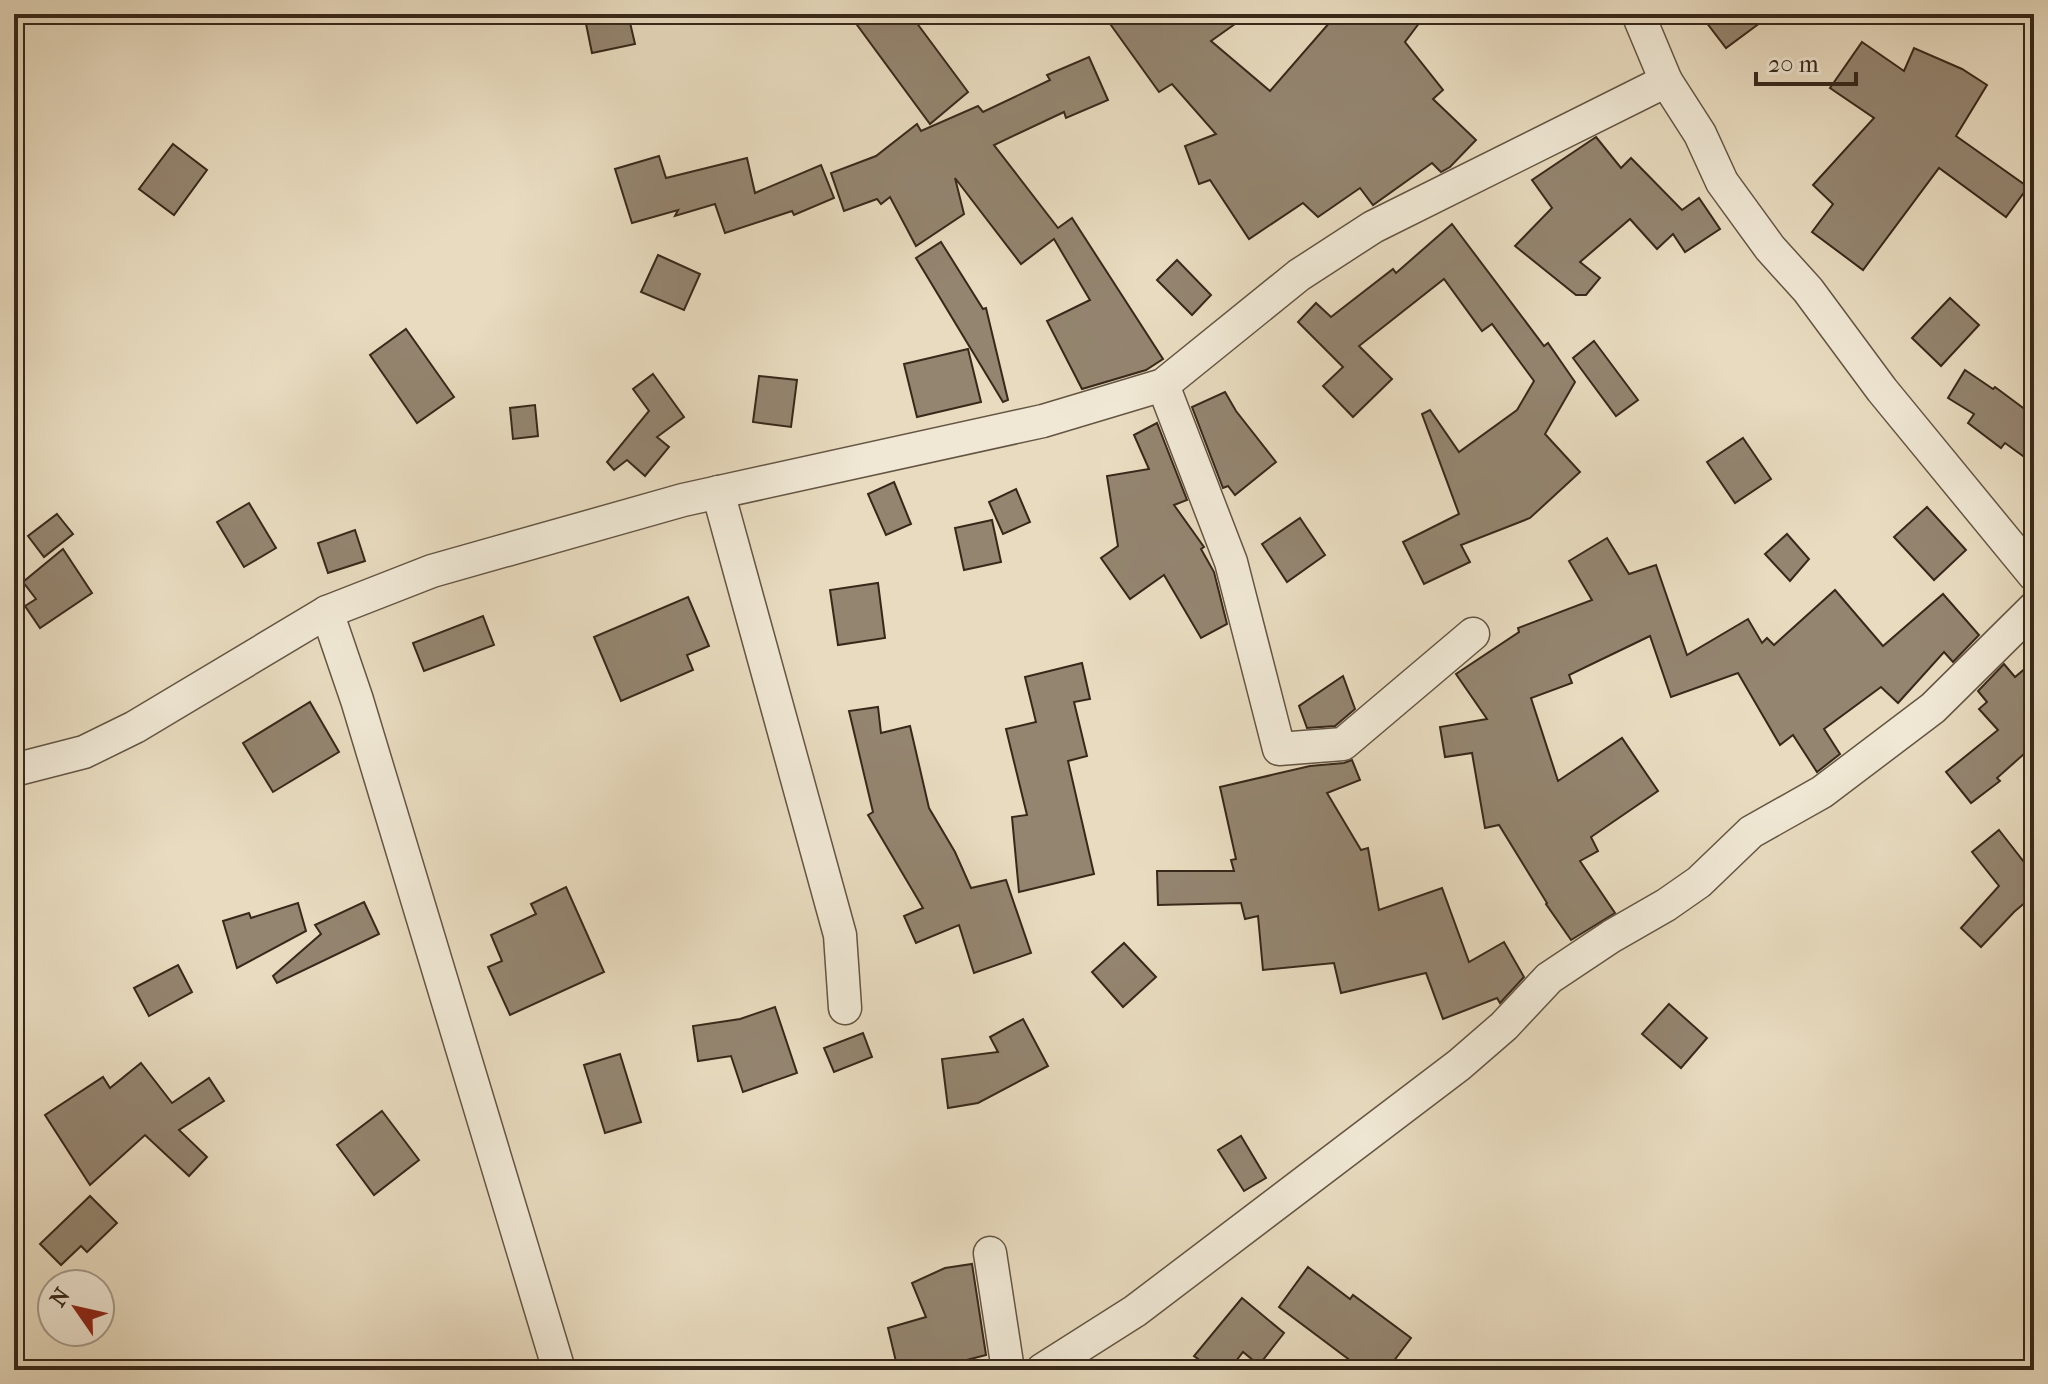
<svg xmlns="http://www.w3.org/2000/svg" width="2048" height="1384" viewBox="0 0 2048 1384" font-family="'IM FELL French Canon',serif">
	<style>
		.building { fill: #948570; stroke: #38281a; stroke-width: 2 }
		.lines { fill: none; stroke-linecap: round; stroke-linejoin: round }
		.minor-casing { stroke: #645543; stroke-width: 35 }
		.minor { stroke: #f0e8d5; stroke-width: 32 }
	</style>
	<rect width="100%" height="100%" fill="#e8dbbf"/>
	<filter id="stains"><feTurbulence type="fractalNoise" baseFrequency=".0025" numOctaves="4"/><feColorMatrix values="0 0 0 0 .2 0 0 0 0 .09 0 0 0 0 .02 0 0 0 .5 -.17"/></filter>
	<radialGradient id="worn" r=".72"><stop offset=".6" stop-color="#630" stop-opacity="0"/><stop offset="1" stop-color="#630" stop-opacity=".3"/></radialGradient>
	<!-- building -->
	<g class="building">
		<path d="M584,14H628L635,44L592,53Z"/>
		<path d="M849,14H910L968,92L930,124Z"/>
		<path d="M1103,14H1249L1211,41L1270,91L1337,14H1426L1405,42L1443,90L1433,99L1476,140L1450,167L1441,172L1432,163L1373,205L1360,188L1318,217L1303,203L1249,239L1210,180L1199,184L1185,146L1216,134L1172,84L1159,92Z"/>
		<path d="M1700,14H1772L1726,48Z"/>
		<path d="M1862,42L1904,71L1914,48L1962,69L1987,85L1956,136L2028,187L2006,217L1939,168L1863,270L1812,232L1833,204L1813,185L1874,118L1830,88Z"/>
		<path d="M1089,57L1108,100L1066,118L1064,112L994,145L1058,228L1072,218L1163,359L1146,370L1082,389L1047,321L1090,300L1054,239L1021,264L955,178L964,214L916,246L890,197L881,204L877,199L844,211L831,173L876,156L917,124L921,131L978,106L983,112L1050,80L1047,75Z"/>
		<path d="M1596,137L1621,168L1631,158L1682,210L1699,198L1720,229L1685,252L1673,234L1657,249L1630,219L1580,262L1600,278L1586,295H1576L1515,246L1552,208L1532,180Z"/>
		<path d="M173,144L207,170L174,215L139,189Z"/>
		<path d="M659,156L666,178L747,158L755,193L821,165L834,198L794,215L792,211L725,233L715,204L675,216L678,210L632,223L615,169Z"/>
		<path d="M1452,224L1544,346L1548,343L1575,382L1545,434L1580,472L1530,518L1461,545L1470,562L1424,584L1403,542L1459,514L1422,414L1430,410L1459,452L1517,410L1534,381L1492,324L1482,331L1444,279L1359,346L1392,379L1353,417L1323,386L1343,367L1298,322L1316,303L1331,317L1393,269L1396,273Z"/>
		<path d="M941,242L983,309L986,308L1008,400L1003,402L916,258Z"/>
		<path d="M658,255L700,274L684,310L641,292Z"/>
		<path d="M1177,260L1211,295L1192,315L1157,280Z"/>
		<path d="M1950,298L1979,325L1941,366L1912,338Z"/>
		<path d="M406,329L454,397L417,423L370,355Z"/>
		<path d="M1594,341L1638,400L1616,416L1573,358Z"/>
		<path d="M968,349L981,402L917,417L904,364Z"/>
		<path d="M1965,370L1993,389L1995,387L2034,416V464L2005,443L2001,448L1968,423L1974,414L1948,398Z"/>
		<path d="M653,374L684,417L657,437L669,447L645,476L627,460L614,470L607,462L649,411L633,389Z"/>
		<path d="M759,376L797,380L791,427L753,422Z"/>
		<path d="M1225,392L1236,411L1276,462L1235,495L1228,486L1223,488L1192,407Z"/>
		<path d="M535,405L538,436L513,439L510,408Z"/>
		<path d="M1157,423L1187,500L1174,505L1204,547L1201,549L1214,572L1227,624L1201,638L1164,575L1130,599L1101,558L1118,546L1107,476L1149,469L1134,435Z"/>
		<path d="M1743,438L1771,479L1735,503L1707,462Z"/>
		<path d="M894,482L911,524L886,535L868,494Z"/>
		<path d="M1016,489L1030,522L1003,534L989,502Z"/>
		<path d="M249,503L276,548L244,567L217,522Z"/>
		<path d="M1927,507L1966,550L1934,580L1894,537Z"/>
		<path d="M57,514L73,534L44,557L28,536Z"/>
		<path d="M1300,518L1325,555L1287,582L1262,544Z"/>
		<path d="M992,520L1001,562L964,570L955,528Z"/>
		<path d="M355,530L365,561L328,573L318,543Z"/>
		<path d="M1787,534L1809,559L1790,581L1765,554Z"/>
		<path d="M1607,538L1629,574L1656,565L1687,655L1748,619L1762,643L1767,638L1774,645L1835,590L1883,646L1943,594L1979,635L1953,662L1944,652L1898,703L1881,687L1824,729L1840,754L1817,772L1793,735L1780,745L1738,673L1671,697L1650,636L1569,675L1572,683L1531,698L1558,781L1622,738L1658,791L1591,837L1598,851L1580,861L1615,913L1571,940L1546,904L1547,903L1499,825L1485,828L1472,753L1445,757L1440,727L1487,719L1456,674L1519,632L1518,628L1592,600L1569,561Z"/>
		<path d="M63,549L92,593L40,628L25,606L36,599L23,582Z"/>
		<path d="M878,583L885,638L838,645L830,590Z"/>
		<path d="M688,597L709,646L687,655L693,670L621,701L594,637Z"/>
		<path d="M483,616L494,645L424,671L413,643Z"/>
		<path d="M2034,661V745L1997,778L2000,781L1971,803L1946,772L1998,730L1979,709L1987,702L1978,691L2004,664L2015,677Z"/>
		<path d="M1082,663L1090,699L1074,702L1087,756L1068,761L1094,874L1019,892L1012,817L1027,815L1006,729L1036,722L1025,677Z"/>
		<path d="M1343,676L1355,709L1335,726L1307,728L1299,706Z"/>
		<path d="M310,702L339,752L273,792L243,743Z"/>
		<path d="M878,707L881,733L910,726L929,808L955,852L971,888L1006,880L1031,953L974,973L959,925L916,943L904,916L923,908L868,815L873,812L849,711Z"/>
		<path d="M1352,760L1360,780L1327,793L1361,850L1368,848L1379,910L1442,888L1469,962L1504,942L1524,977L1500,1003L1497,998L1443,1019L1426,973L1341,993L1334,963L1263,970L1258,916L1245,919L1241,903L1158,905L1157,871H1234L1231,860L1236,859L1220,787L1310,766L1344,763Z"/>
		<path d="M1999,830L2034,875V895L2014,912L1981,947L1961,928L1999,886L1972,852Z"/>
		<path d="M566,887L604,972L510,1015L488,967L502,961L491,935L536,914L531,904Z"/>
		<path d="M364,902L379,934L277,983L273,976L321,934L315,925Z"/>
		<path d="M298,903L306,931L237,968L223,921L249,913L251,918Z"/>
		<path d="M1124,943L1156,977L1123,1007L1092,972Z"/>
		<path d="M178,965L192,992L149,1016L134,988Z"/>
		<path d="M1669,1004L1707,1038L1681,1068L1642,1034Z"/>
		<path d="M775,1007L797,1073L743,1092L731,1056L698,1061L693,1026L740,1019Z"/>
		<path d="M1023,1019L1048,1066L978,1103L948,1108L942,1059L998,1052L990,1037Z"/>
		<path d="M863,1033L872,1057L834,1072L824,1048Z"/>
		<path d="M620,1054L641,1122L605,1133L584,1065Z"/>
		<path d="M141,1063L172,1103L209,1078L224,1101L179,1130L207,1157L189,1176L145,1135L90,1185L45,1115L103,1077L110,1088Z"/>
		<path d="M382,1111L419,1160L374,1195L337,1145Z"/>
		<path d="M1241,1136L1266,1178L1244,1191L1218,1150Z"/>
		<path d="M90,1196L117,1223L87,1252L81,1246L61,1265L40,1244Z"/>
		<path d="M972,1264L986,1355L959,1362L960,1370H898L888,1328L926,1317L912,1283L945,1268Z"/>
		<path d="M1308,1267L1350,1299L1353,1295L1411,1338L1387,1370H1363L1279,1307Z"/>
		<path d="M1242,1298L1284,1333L1259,1365L1243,1352L1229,1370H1213L1194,1356Z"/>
	</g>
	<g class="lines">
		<defs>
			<g id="minor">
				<path d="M1638,14L1666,81L1700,134L1722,182L1770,248L1808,290L1882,390L2034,575"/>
				<path d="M1163,385L1231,562L1279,749L1343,744L1473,634"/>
				<path d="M718,492L840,935L845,1008"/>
				<path d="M327,612L357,700L559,1370"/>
				<path d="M14,770L84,752L135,727L327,612L432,571L683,500L1043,421L1163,385L1299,275L1373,227L1666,81"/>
				<path d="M990,1253L1008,1370"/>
				<path d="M1042,1370L1135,1311L1459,1065L1504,1026L1549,978L1612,936L1666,905L1699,882L1751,832L1822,792L1933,708L2034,608"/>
			</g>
		</defs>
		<!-- minor casing -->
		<use href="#minor" class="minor-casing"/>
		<!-- minor -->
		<use href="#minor" class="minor"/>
	</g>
	<!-- margin -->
	<rect width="2048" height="1384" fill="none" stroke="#e8dbbf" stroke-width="48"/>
	<rect x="16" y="16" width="2016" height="1352" fill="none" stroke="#38281a" stroke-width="4"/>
	<rect x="24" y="24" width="2000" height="1336" fill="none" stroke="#38281a" stroke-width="2"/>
	<!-- north arrow -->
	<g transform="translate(76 1308) rotate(304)"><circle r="38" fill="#f0e8d5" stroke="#a69b8a" stroke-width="2"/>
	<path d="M0-6L14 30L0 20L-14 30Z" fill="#8f2418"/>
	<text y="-12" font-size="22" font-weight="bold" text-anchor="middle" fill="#38281a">N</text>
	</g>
	<!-- scale -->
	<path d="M1756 72v12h100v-12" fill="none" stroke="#38281a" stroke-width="4"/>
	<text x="1768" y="72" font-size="24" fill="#38281a" stroke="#f0e8d5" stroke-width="6" paint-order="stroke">20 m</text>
	<rect width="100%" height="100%" filter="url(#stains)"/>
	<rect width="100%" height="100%" fill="url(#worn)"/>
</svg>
